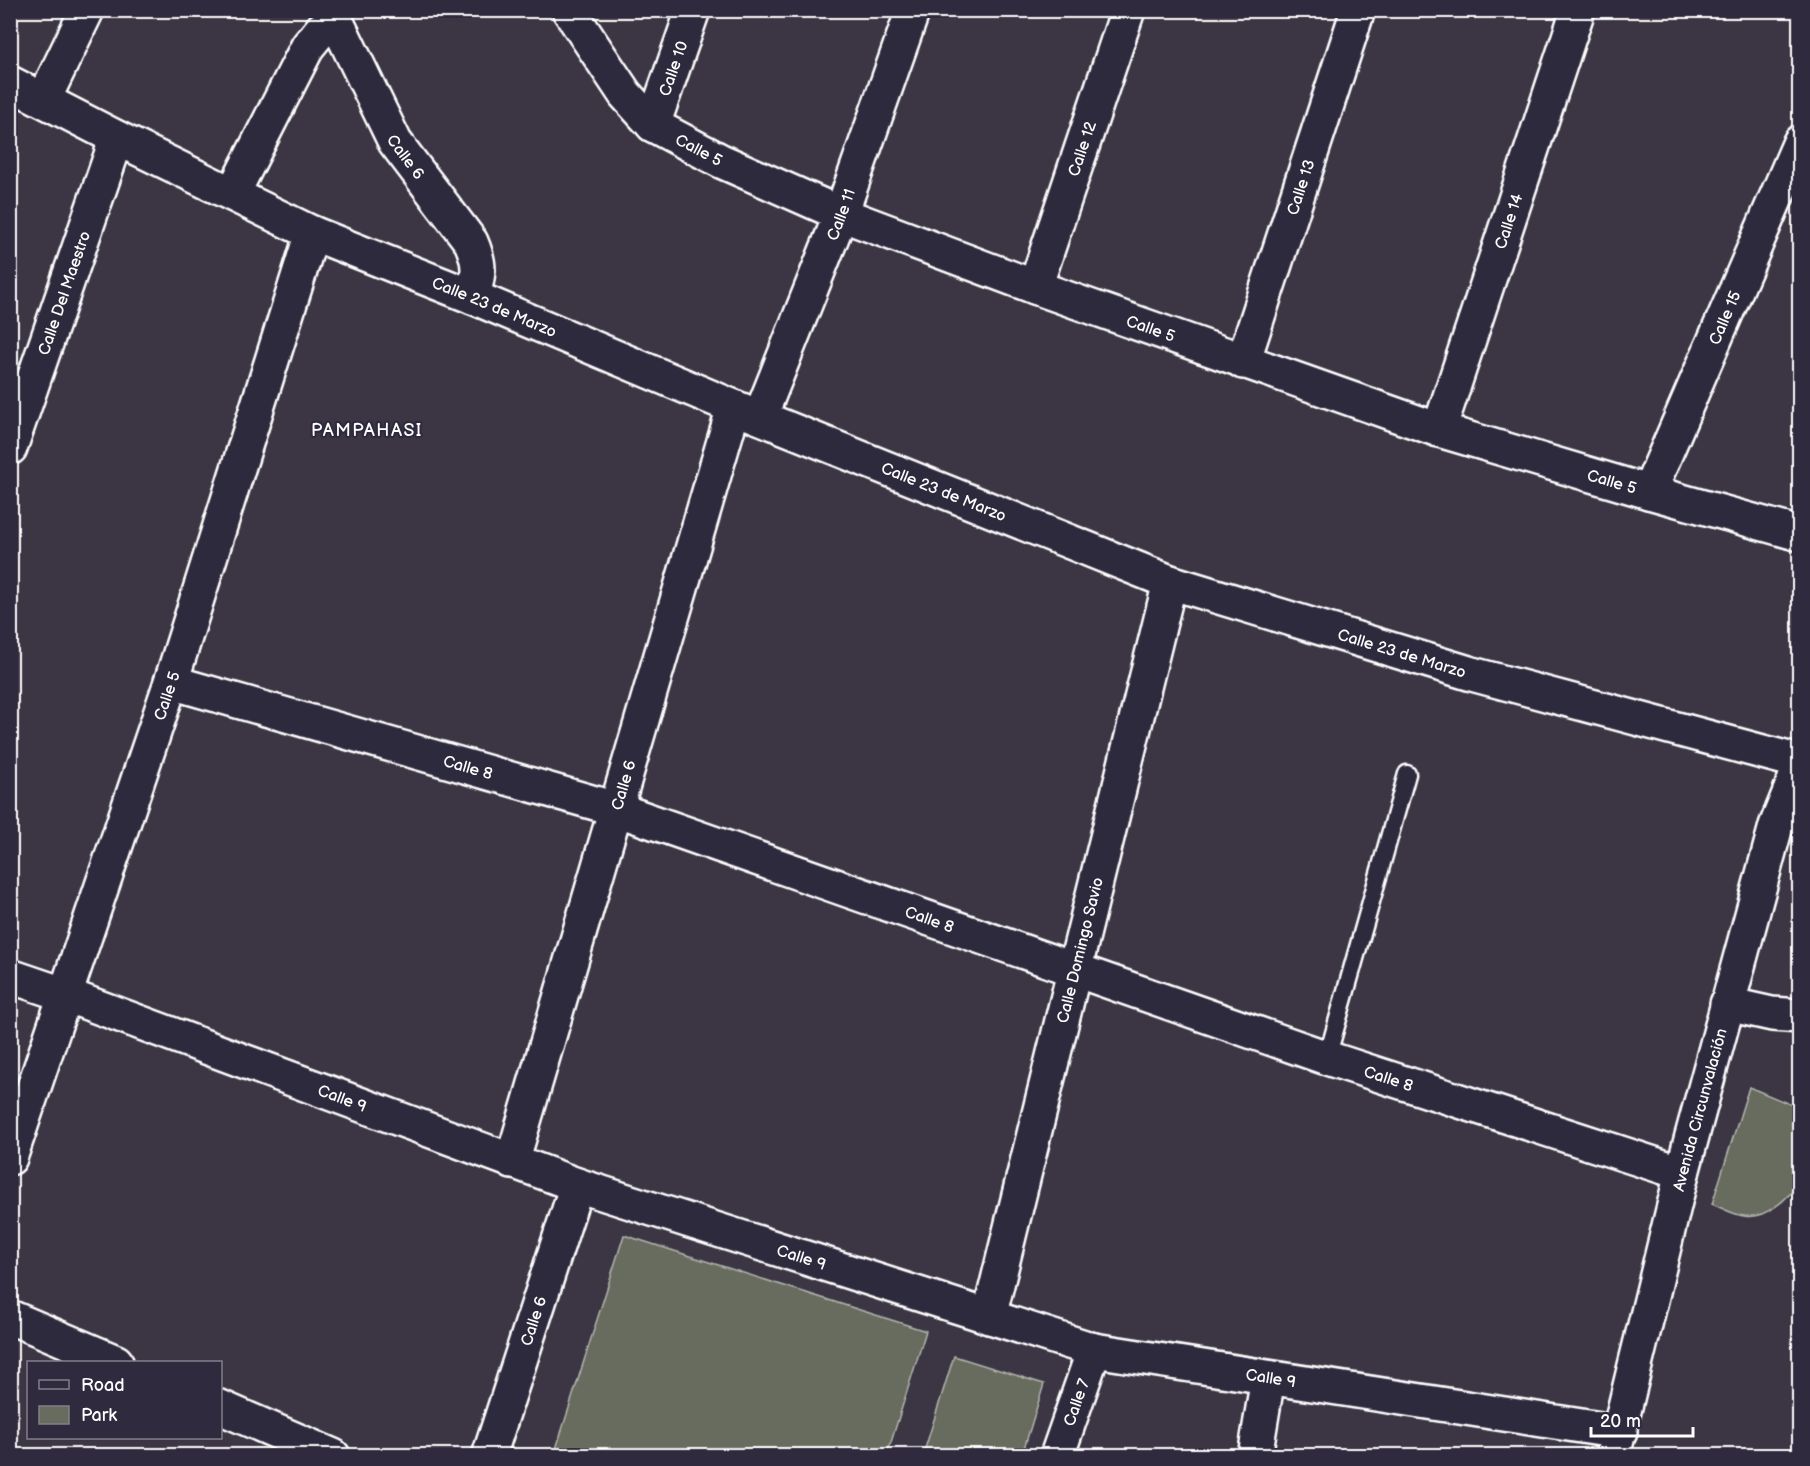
<svg xmlns="http://www.w3.org/2000/svg" width="1810" height="1466" viewBox="0 0 1810 1466" font-family="'Balsamiq Sans',sans-serif">
	<style>
		.green { fill: #676c5f; stroke: #b3b6af; stroke-width: 1.5 }
		.lines { fill: none; stroke-linecap: round; stroke-linejoin: round }
		.service-casing { stroke: #fff; stroke-width: 21 }
		.minor-casing { stroke: #fff; stroke-width: 38 }
		.tertiary-casing { stroke: #fff; stroke-width: 38 }
		.service { stroke: #2f2a3d; stroke-width: 16 }
		.minor { stroke: #2f2a3d; stroke-width: 33 }
		.tertiary { stroke: #2f2a3d; stroke-width: 33 }
		.labels { text-anchor: middle; stroke-width: 4.5; stroke-linejoin: round; paint-order: stroke }
		.street-label { font-size: 16px; fill: #fff; stroke: #2f2a3d }
		.neighbourhood-label { font-size: 18px; letter-spacing: 1.5px; fill: #fff; stroke: #2f2a3d }
	</style>
	<rect width="100%" height="100%" fill="#3c3644"/>
	<filter id="ink" filterUnits="userSpaceOnUse"><feTurbulence type="fractalNoise" baseFrequency=".0167" numOctaves="2"/><feDisplacementMap in="SourceGraphic" scale="12" xChannelSelector="R" yChannelSelector="G"/><feConvolveMatrix kernelMatrix="1 2 1 2 8 2 1 2 1" color-interpolation-filters="sRGB"/></filter>
	<g filter="url(#ink)">
		<!-- green -->
		<g class="green">
			<path d="M1749,1087L1799,1108L1800,1181C1789,1198 1765,1220 1744,1216C1734,1215 1722,1208 1712,1204Z"/>
			<path d="M624,1235L926,1331L887,1455H554Z"/>
			<path d="M954,1356L1044,1384L1022,1455H923Z"/>
		</g>
		<g class="lines">
			<defs>
				<path id="service" d="M1327,1058L1407,774"/>
				<g id="minor">
					<path id="s1" d="M331,10L395,142L471,242C481,265 479,273 473,297"/>
					<path id="s2" d="M569,10L625,94L653,125L721,161L841,214L1035,287L1439,430L1649,492L1800,534"/>
					<path id="s3" d="M10,83L117,138L312,233L473,297L734,407L1170,582L1472,674L1800,762"/>
					<path d="M44,99L87,10"/>
					<path id="s4" d="M653,125L693,10"/>
					<path d="M233,193L308,46L322,29L335,21"/>
					<path id="s5" d="M1035,287L1128,10"/>
					<path id="s6" d="M1243,362L1358,10"/>
					<path id="s7" d="M760,417L841,214L913,10"/>
					<path id="s8" d="M1439,430L1578,10"/>
					<path id="s9" d="M10,448L117,138"/>
					<path id="s10" d="M1649,492L1800,142"/>
					<path id="s11" d="M171,682L616,809L1327,1058L1682,1173"/>
					<path id="s12" d="M10,976L66,995L577,1185L1094,1350L1620,1432"/>
					<path id="s13" d="M10,1158L171,682L312,233"/>
					<path id="s14" d="M512,1162L734,407"/>
					<path d="M10,1317L116,1362"/>
					<path id="s15" d="M989,1317L1170,582"/>
					<path d="M220,1407L333,1456"/>
					<path id="s16" d="M489,1456L577,1185"/>
					<path id="s17" d="M1057,1456L1094,1350"/>
					<path d="M1255,1456L1268,1378"/>
				</g>
				<g id="tertiary">
					<path d="M1727,1004L1772,1014L1800,1016"/>
					<path id="s18" d="M1613,1456L1682,1173L1776,826L1800,767"/>
				</g>
			</defs>
			<!-- service casing -->
			<use href="#service" class="service-casing"/>
			<!-- minor casing -->
			<use href="#minor" class="minor-casing"/>
			<!-- tertiary casing -->
			<use href="#tertiary" class="tertiary-casing"/>
			<!-- service -->
			<use href="#service" class="service"/>
			<!-- minor -->
			<use href="#minor" class="minor"/>
			<!-- tertiary -->
			<use href="#tertiary" class="tertiary"/>
		</g>
	</g>
	<g class="labels">
		<!-- street labels -->
		<g class="street-label">
			<text dy="6" stroke="none"><textPath href="#s4" startOffset="60">Calle 10</textPath></text>
			<text dy="6" stroke="none"><textPath href="#s2" startOffset="195">Calle 5</textPath></text>
			<text dy="6" stroke="none"><textPath href="#s5" startOffset="146">Calle 12</textPath></text>
			<text dy="6" stroke="none"><textPath href="#s1" startOffset="165">Calle 6</textPath></text>
			<text dy="6" stroke="none"><textPath href="#s6" startOffset="184">Calle 13</textPath></text>
			<text dy="6" stroke="none"><textPath href="#s7" startOffset="218">Calle 11</textPath></text>
			<text dy="6" stroke="none"><textPath href="#s8" startOffset="220">Calle 14</textPath></text>
			<text dy="6" stroke="none"><textPath href="#s9" startOffset="164">Calle Del Maestro</textPath></text>
			<text dy="6" stroke="none"><textPath href="#s3" startOffset="534">Calle 23 de Marzo</textPath></text>
			<text dy="6" stroke="none"><textPath href="#s10" startOffset="190">Calle 15</textPath></text>
			<text dy="6" stroke="none"><textPath href="#s2" startOffset="681">Calle 5</textPath></text>
			<text dy="6" stroke="none"><textPath href="#s2" startOffset="1167">Calle 5</textPath></text>
			<text dy="6" stroke="none"><textPath href="#s3" startOffset="1020">Calle 23 de Marzo</textPath></text>
			<text dy="6" stroke="none"><textPath href="#s3" startOffset="1506">Calle 23 de Marzo</textPath></text>
			<text dy="6" stroke="none"><textPath href="#s13" startOffset="488">Calle 5</textPath></text>
			<text dy="6" stroke="none"><textPath href="#s11" startOffset="309">Calle 8</textPath></text>
			<text dy="6" stroke="none"><textPath href="#s14" startOffset="393">Calle 6</textPath></text>
			<text dy="6" stroke="none"><textPath href="#s11" startOffset="795">Calle 8</textPath></text>
			<text dy="6" stroke="none"><textPath href="#s15" startOffset="378">Calle Domingo Savio</textPath></text>
			<text dy="6" stroke="none"><textPath href="#s11" startOffset="1281">Calle 8</textPath></text>
			<text dy="6" stroke="none"><textPath href="#s12" startOffset="354">Calle 9</textPath></text>
			<text dy="6" stroke="none"><textPath href="#s18" startOffset="357">Avenida Circunvalación</textPath></text>
			<text dy="6" stroke="none"><textPath href="#s12" startOffset="840">Calle 9</textPath></text>
			<text dy="6" stroke="none"><textPath href="#s16" startOffset="142">Calle 6</textPath></text>
			<text dy="6" stroke="none"><textPath href="#s12" startOffset="1326">Calle 9</textPath></text>
			<text dy="6" stroke="none"><textPath href="#s17" startOffset="57">Calle 7</textPath></text>
		</g>
		<!-- neighbourhood labels -->
		<g class="neighbourhood-label">
			<text x="367" y="436">PAMPAHASI</text>
		</g>
	</g>
	<!-- margin -->
	<rect width="1810" height="1466" fill="none" stroke="#2f2a3d" stroke-width="36"/>
	<rect x="18" y="18" width="1774" height="1430" fill="none" stroke="#fff" stroke-width="2" filter="url(#ink)"/>
	<!-- legend -->
	<rect x="27" y="1361" width="195" height="78" fill="#2f2a3d" stroke="#827f8b" stroke-width="1.5"/>
	<rect x="39" y="1380" width="30" height="9" fill="#2f2a3d" stroke="#827f8b" stroke-width="1.5"/>
	<text x="81" y="1391" font-size="18" fill="#ffffff">Road</text>
	<rect x="39" y="1406" width="30" height="18" fill="#676c5f" stroke="#827f8b" stroke-width="1.5"/>
	<text x="81" y="1421" font-size="18" fill="#ffffff">Park</text>
	<!-- scale -->
	<path d="M1591 1427v9h102v-9" fill="none" stroke="#ffffff" stroke-width="3"/>
	<text x="1600" y="1427" font-size="18" fill="#ffffff" stroke="#2f2a3d" stroke-width="4.5" paint-order="stroke">20 m</text>
</svg>
